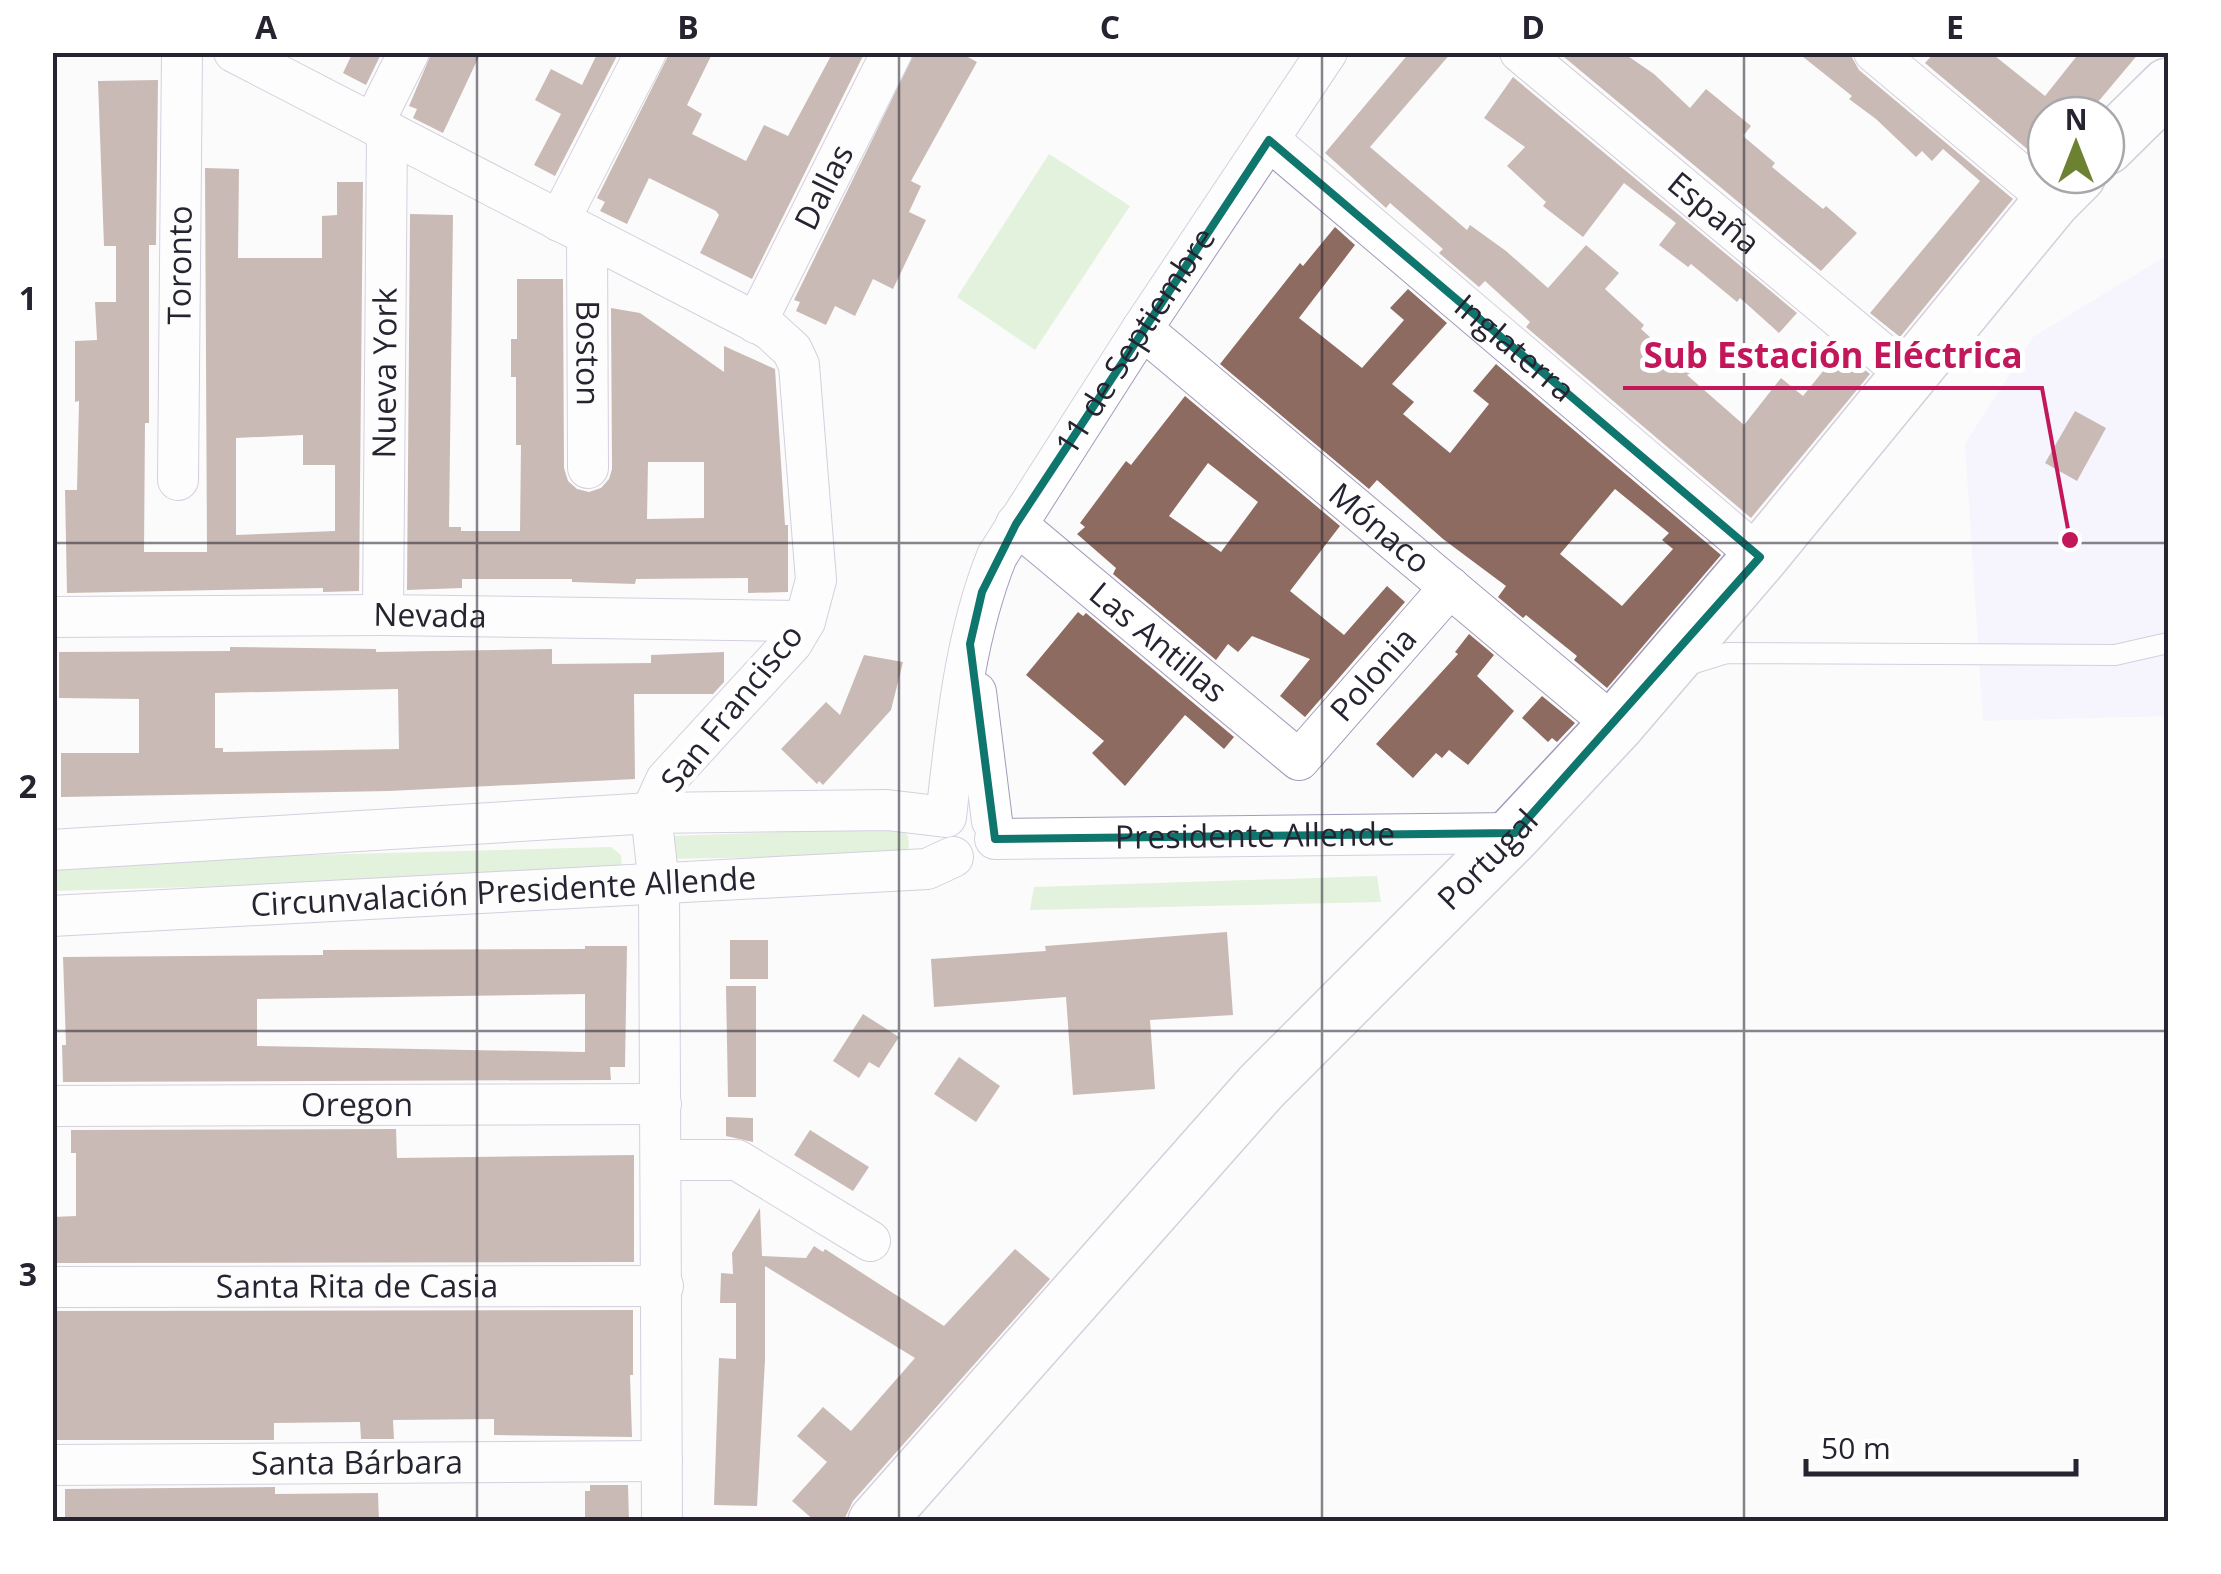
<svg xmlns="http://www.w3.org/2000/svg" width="2221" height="1574" viewBox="0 0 2221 1574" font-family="'Open Sans',sans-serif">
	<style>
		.built { fill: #f0ecfd }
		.green { fill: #c4e6b5 }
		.building { fill: #8e6b61; fill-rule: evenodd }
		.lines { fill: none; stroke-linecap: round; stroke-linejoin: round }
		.lane-casing { stroke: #a39abb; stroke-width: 22 }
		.street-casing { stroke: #a39abb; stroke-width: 42 }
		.secondary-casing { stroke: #a39abb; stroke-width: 58 }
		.lane { stroke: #fff; stroke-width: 20 }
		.street { stroke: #fff; stroke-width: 40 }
		.secondary { stroke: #fff; stroke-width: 55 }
		.marked { fill: none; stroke: #0f766e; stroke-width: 8; stroke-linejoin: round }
		.grid { fill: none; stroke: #272330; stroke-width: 2.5; stroke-opacity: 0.55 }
		.labels { text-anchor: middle; stroke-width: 10; stroke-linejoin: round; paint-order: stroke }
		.street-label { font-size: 32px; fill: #272330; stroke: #fff }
		.leader { fill: none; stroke: #c2185b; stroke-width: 4 }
		.callout-dot { fill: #c2185b; stroke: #fff; stroke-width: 4 }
		.callout-label { font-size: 35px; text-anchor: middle; font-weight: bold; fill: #c2185b; stroke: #fff; stroke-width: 10; stroke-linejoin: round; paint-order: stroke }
		.neatline { fill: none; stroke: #272330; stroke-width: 4 }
		.grid-label { font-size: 32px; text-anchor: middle; font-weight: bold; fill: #272330 }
	</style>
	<rect width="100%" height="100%" fill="#fbfbfb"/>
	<!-- built -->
	<path class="built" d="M2168,255V716L1983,721L1965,444L2033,337Z"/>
	<!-- green -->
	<g class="green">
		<path d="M1049,154L1130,206L1035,350L957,297Z"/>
		<path d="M900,828L908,836L909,847L902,855L667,859L668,836Z"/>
		<path d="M611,847L621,855L622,869L607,875L53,891L52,862Z"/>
		<path d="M1377,876L1381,902L1030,910L1034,887Z"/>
	</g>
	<!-- building -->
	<g class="building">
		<path d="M353,52H382L366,85L343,73Z"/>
		<path d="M432,52H481L443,133L413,118L417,109L409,106Z"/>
		<path d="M598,52H619L555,176L534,165L561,114L535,100L551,69L582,85Z"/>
		<path d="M670,52H713L687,105L702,114L692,134L746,161L764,125L788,136L833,52H865L752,279L700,253L719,215L716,211L649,178L627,224L600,211L605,202L597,198Z"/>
		<path d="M915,52H959L977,62L911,181L921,186L909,212L926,220L893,289L873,279L855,316L835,306L826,325L796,311L800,302L794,300Z"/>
		<path d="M1410,52H1452L1370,147L1467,230L1470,225L1506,251L1548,288L1586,245L1619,273L1605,289L1644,325L1641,329L1690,373L1687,375L1744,425L1781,378L1803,396L1840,350L1870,374L1751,518L1526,327L1530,322L1485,281L1479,287L1439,253L1443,249L1390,203L1386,208L1325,153Z"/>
		<path d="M1558,52H1622L1654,74L1690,108L1706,89L1751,126L1743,136L1775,163L1772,167L1823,209L1826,206L1857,233L1821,271Z"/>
		<path d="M1797,52H1849L1859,70L2013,199L1900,337L1870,313L1980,181L1943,149L1932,161L1922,151L1916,157L1876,119L1849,99L1852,96Z"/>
		<path d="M1935,52H1990L2045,96L2080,52H2140L2087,115H2046L2045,164L1925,63Z"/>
		<path d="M1513,77L1797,313L1779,333L1740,298L1737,302L1691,264L1688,267L1659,245L1676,223L1624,183L1583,237L1543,206L1546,202L1507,166L1525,147L1484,118Z"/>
		<path d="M158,80L156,245H149V423H145L144,552H207L205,168L239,169L238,258H322V216L337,215V182H363L359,591L323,592V588L67,593L65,490H77L79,401L75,402V341L97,340L95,302H116V246H104L98,81ZM303,435V465H335V531L236,535V438Z"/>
		<path d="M410,214L453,215L449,527H461V531H520L521,445H516V377H511V339H517V279H563L564,468L568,481L577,489L589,492L601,488L609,479L612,469L611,308L640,313L724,372V346L775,369L785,525H788V592L748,593V578L636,579L635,584L572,582V579H462V588L407,590ZM648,462H704V518L647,519Z"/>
		<path d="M1335,227L1355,245L1299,318L1362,368L1404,320L1390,308L1408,289L1447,323L1392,384L1414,402L1403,414L1450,453L1489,404L1473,391L1496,364L1721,555L1607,688L1574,660L1577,656L1526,615L1523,618L1498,597L1506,586L1443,539L1377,480L1369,489L1220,364L1300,263L1303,266ZM1615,489L1669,533L1662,540L1673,549L1622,606L1560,554Z"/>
		<path d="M1185,396L1340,526L1290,591L1344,635L1387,586L1405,602L1305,717L1280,696L1310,659L1252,636L1238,652L1228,644L1216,660L1113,574L1116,568L1077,534L1085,527L1080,523L1126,461L1131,465ZM1208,463L1258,502L1221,552L1169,516Z"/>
		<path d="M2075,411L2106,428L2077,481L2045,463Z"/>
		<path d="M1078,612L1083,616L1086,613L1234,737L1224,749L1185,715L1125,786L1092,753L1104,741L1026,675Z"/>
		<path d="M1469,634L1494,655L1477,676L1514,711L1468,765L1449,750L1442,758L1436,753L1413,778L1376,744L1458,654L1455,652Z"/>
		<path d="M230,647L376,649V652L552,649V664L651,663V655L724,652V682L713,694H634L635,779L389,791L61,797V753H139V699L59,698V652L230,651ZM398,689L399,749L223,752V748H215V693Z"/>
		<path d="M864,655L903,662L891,710L823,785L819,781L817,784L781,749L826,702L840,715Z"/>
		<path d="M1542,696L1575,723L1557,742L1552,738L1548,742L1522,718Z"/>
		<path d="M1227,932L1233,1015L1150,1020L1155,1089L1073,1095L1066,997L934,1007L931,959L1046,951L1045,946Z"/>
		<rect x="730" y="940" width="38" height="39"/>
		<path d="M585,946H627L625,1067H610L611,1080L63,1082L62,1045H66L63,957L323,955V950L585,949ZM585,994V1052L257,1046V999Z"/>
		<path d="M726,986H756V1097H728Z"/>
		<path d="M863,1014L899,1037L879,1068L869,1062L859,1078L833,1061Z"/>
		<path d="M959,1057L1000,1086L976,1122L934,1094Z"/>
		<path d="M726,1117L753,1118V1142L726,1136Z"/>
		<path d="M396,1129L397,1158L634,1155V1262L52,1263V1217L76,1216V1153H71V1130Z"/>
		<path d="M810,1130L869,1167L853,1191L794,1155Z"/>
		<path d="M760,1208L762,1256L806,1258L814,1246L823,1252L825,1249L944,1326L1015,1249L1050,1279L853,1501L843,1522H816L792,1501L827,1462L797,1436L823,1407L851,1431L915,1358L765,1266V1360L757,1506L714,1505L719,1358L736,1359V1303H720L721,1273L733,1274L732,1253Z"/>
		<path d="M633,1310V1375H630L632,1437L494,1435V1419L393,1420L394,1439H361L360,1422L274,1423V1440H52V1311Z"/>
		<path d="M590,1485H628L629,1522H585V1491H590Z"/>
		<path d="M275,1487V1494L378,1493L379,1522H65V1489Z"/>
	</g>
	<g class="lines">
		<defs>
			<path id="lane" d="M1685,666L1727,653L2115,655L2168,643"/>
			<g id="street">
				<path d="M234,52L769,329L792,350L799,365L816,580L805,621L792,643L666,780L651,813L659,885L662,1522"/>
				<path id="s1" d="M1520,52L1909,376"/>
				<path d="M1874,52L2052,201"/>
				<path d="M373,124L409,52"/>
				<path id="s2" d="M1269,140L1760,557"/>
				<path d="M559,221L646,52"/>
				<path id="s3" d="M587,235L588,468"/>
				<path id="s4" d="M756,323L892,52"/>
				<path id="s5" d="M1142,329L1615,726"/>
				<path id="s6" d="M178,480L182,52"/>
				<path id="s7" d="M1016,524L1299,760L1450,587"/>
				<path id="s8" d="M383,615L387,132"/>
				<path id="s9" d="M52,617L383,615L805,621"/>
				<path d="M976,692L992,821"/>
				<path id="s10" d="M995,839L1515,833"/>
				<path id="s11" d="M52,850L651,813L887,810L946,817C956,729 964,638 997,556L1142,329L1327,52"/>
				<path id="s12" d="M52,916L927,869L953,857"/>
				<path id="s13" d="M52,1106L661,1104"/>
				<path d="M663,1160H737L870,1241"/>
				<path id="s14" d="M52,1287L663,1286"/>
				<path id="s15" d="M52,1465L662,1461"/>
			</g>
			<g id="secondary">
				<path d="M2106,147L2168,86"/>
				<path id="s16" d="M876,1522L1261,1087L1515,833L1615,726L1760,557L2052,201L2078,175"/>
			</g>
		</defs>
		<!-- lane casing -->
		<use href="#lane" class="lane-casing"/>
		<!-- street casing -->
		<use href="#street" class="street-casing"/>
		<!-- secondary casing -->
		<use href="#secondary" class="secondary-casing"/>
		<!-- lane -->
		<use href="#lane" class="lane"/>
		<!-- street -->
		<use href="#street" class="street"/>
		<!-- secondary -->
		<use href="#secondary" class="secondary"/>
	</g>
	<!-- marked area -->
	<path d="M0 0H2221V1574H0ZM1269,140L1760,557L1515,833L995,839L970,644L982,592L1016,524Z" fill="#fbfbfb" fill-opacity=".55" fill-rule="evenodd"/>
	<path class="marked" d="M1269,140L1760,557L1515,833L995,839L970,644L982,592L1016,524Z"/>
	<!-- grid -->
	<path class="grid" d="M477,52V1522M899,52V1522M1322,52V1522M1744,52V1522M52,543H2168M52,1031H2168"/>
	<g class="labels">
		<!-- street labels -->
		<g class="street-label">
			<text dy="11" stroke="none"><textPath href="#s4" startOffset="152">Dallas</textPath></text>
			<text dy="11" stroke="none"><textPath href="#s1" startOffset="252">España</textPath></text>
			<text dy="11" stroke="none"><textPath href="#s6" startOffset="215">Toronto</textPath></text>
			<text dy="11" stroke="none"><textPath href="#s11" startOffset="1418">11 de Septiembre</textPath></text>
			<text dy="11" stroke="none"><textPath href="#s2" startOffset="322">Inglaterra</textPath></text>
			<text dy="11" stroke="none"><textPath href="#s3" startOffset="118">Boston</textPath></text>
			<text dy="11" stroke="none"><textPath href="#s8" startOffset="242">Nueva York</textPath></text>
			<text dy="11" stroke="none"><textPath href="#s5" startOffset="310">Mónaco</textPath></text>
			<text dy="11" stroke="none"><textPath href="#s9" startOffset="378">Nevada</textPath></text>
			<text dy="11" stroke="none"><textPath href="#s7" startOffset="185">Las Antillas</textPath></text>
			<text dy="11" stroke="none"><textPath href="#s7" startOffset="482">Polonia</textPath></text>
			<text transform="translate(732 708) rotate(-51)" y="11">San Francisco</text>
			<text dy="11" stroke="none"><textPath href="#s10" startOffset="260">Presidente Allende</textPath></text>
			<text dy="11" stroke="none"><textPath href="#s16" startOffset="902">Portugal</textPath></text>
			<text dy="11" stroke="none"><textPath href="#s12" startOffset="452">Circunvalación Presidente Allende</textPath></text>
			<text dy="11" stroke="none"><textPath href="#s13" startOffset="305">Oregon</textPath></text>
			<text dy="11" stroke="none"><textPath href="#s14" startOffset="305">Santa Rita de Casia</textPath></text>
			<text dy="11" stroke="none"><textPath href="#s15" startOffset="305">Santa Bárbara</textPath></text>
		</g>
	</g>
	<!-- callouts -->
	<path class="leader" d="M2070 540L2042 388H1623"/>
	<circle class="callout-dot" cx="2070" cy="540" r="10"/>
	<g class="callout-label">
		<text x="1833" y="368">Sub Estación Eléctrica</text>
	</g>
	<!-- border -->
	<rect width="2221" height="1574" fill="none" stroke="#ffffff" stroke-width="110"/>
	<!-- north arrow -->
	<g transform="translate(2076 145)"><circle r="48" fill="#ffffff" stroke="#a9a7ac" stroke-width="2.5"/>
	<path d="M0-8L18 38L0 25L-18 38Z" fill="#6d8132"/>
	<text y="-15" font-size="28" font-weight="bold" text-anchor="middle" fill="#272330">N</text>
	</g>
	<!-- scale -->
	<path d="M1806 1459v15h270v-15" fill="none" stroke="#272330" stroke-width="5"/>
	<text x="1821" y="1459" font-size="30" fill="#272330" stroke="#ffffff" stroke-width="8" paint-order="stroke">50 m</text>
	<rect x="55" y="55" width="2111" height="1464" class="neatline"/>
	<g class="grid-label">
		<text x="266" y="39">A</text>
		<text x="688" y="39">B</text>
		<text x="1110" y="39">C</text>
		<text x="1533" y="39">D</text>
		<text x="1955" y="39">E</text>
		<text x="28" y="310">1</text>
		<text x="28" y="798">2</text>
		<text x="28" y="1286">3</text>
	</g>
</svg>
